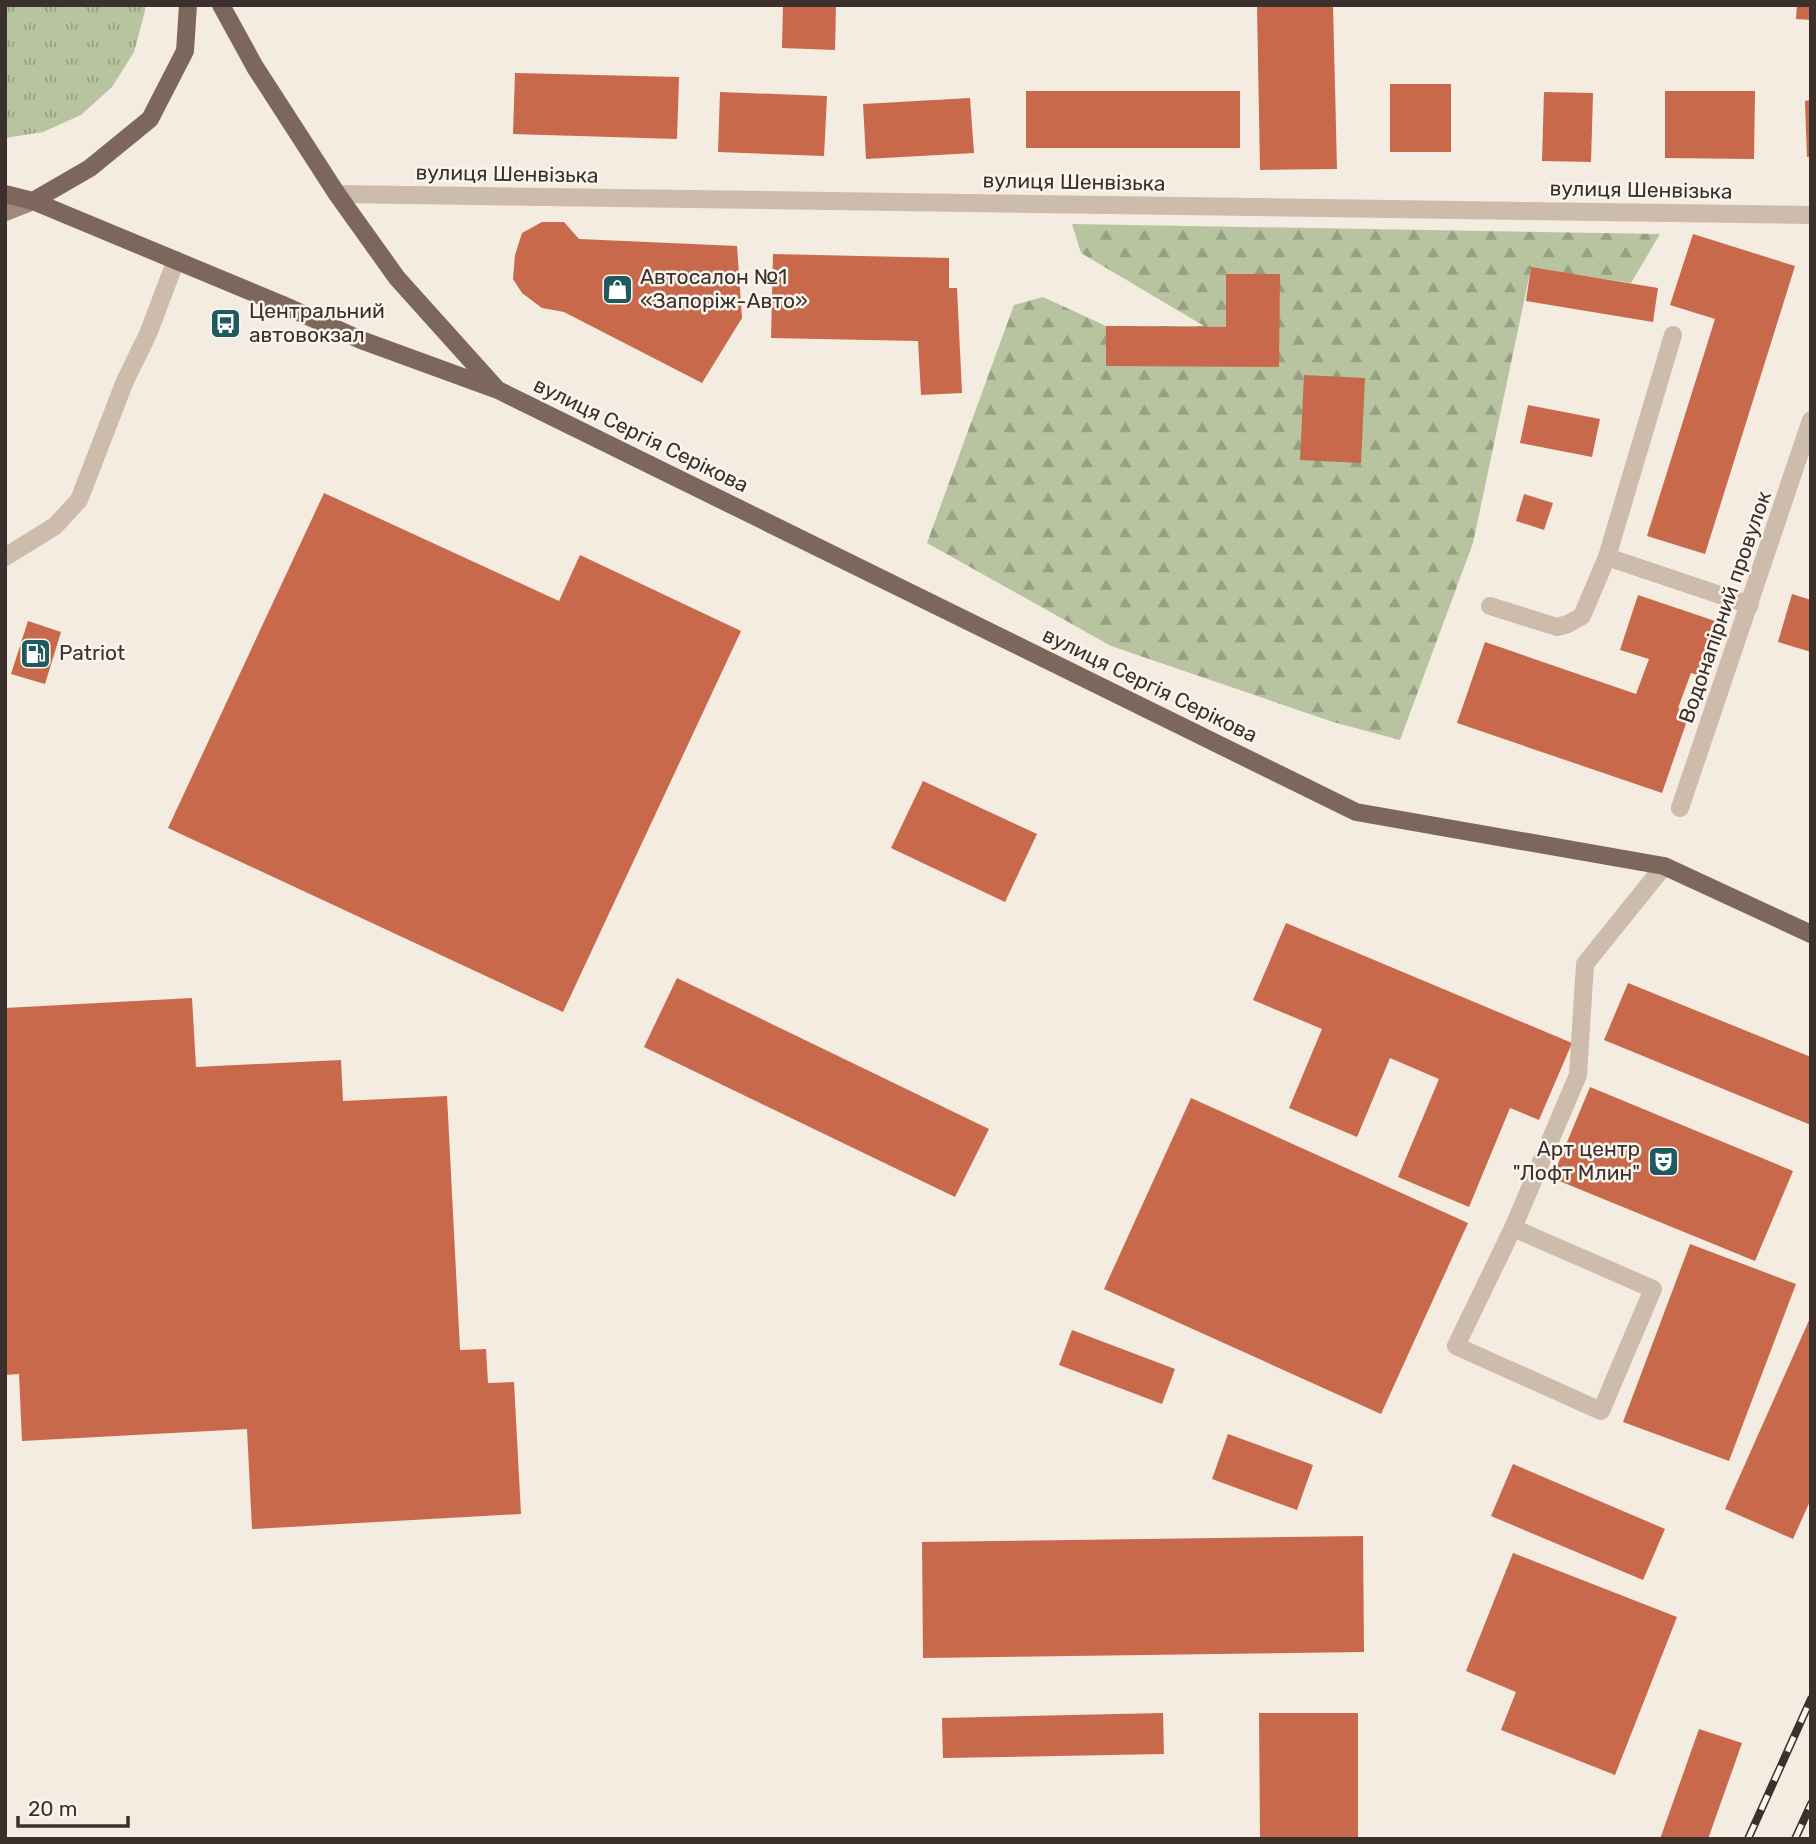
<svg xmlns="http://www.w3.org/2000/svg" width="1816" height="1844" viewBox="0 0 1816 1844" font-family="Rubik,sans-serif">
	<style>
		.grass { fill: url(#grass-tufts) }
		.forest { fill: url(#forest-firs) }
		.building { fill: #c8694b }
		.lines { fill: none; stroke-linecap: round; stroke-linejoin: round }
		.service { stroke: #cdbbac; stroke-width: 18 }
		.minor { stroke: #cdbbac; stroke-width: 18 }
		.secondary { stroke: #a18a7d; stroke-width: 18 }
		.primary { stroke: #7d675c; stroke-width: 18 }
		.rail-casing { stroke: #3b302b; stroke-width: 8 }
		.rail { stroke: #fbf5ee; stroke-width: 5; stroke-dasharray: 16; stroke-linecap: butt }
		.labels { text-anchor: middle; stroke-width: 5; stroke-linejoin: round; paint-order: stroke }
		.street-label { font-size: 21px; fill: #3b302b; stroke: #fbf5ee }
		.poi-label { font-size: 21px; fill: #3b302b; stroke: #fbf5ee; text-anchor: start }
	</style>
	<defs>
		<pattern id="grass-tufts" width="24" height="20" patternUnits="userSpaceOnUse" patternTransform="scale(1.75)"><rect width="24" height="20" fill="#b8c4a0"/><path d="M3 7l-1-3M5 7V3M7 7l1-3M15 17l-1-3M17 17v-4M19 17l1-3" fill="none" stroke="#97a083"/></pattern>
		<pattern id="forest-firs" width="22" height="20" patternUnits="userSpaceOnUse" patternTransform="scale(1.75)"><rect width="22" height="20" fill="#b8c4a0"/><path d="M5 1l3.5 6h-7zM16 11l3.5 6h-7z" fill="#97a083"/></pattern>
	</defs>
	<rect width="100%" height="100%" fill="#f4ebe1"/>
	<!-- grass -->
	<path class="grass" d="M5,5H145V11L134,52L112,87L81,115L43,132L5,138Z"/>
	<!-- forest -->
	<path class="forest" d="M1072,224L1660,234L1631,283L1531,268L1473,543L1400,740L1333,722L1111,646L927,543L1014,305L1043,297L1106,326H1204L1081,253Z"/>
	<!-- building -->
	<g class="building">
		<path d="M783,5H836L835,50L782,48Z"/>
		<path d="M1257,5H1333L1337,169L1260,170Z"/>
		<path d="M1797,5H1811V20L1796,19Z"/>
		<path d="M515,73L679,77L677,139L513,134Z"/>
		<rect x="1390" y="84" width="61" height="68"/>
		<rect x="1026" y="91" width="214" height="57"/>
		<path d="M1665,91H1755L1754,159L1665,158Z"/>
		<path d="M720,92L827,96L824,156L718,152Z"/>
		<path d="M1544,92L1593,93L1591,162L1542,161Z"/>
		<path d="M970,98L974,153L866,159L863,104Z"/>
		<path d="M1811,100V156L1807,157L1805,101Z"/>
		<path d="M542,222H564L579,239L737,246L742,318L702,383L564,312L542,308L522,293L513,279L515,255L522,233Z"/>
		<path d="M1693,234L1795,266L1705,554L1647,536L1715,319L1670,305Z"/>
		<path d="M773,254L949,258V288H957L962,393L921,395L918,341L771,338Z"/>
		<path d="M1531,267L1658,288L1653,322L1526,301Z"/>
		<path d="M1226,274H1280L1279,367L1106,366V326L1226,327Z"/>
		<path d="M1304,375L1365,378L1361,463L1300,460Z"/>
		<path d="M1528,405L1600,419L1592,457L1520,443Z"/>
		<path d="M324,493L559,601L580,555L741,631L563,1012L168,828Z"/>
		<path d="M1524,494L1553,503L1544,530L1516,521Z"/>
		<path d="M1792,594L1811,600V652L1778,642Z"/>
		<path d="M1638,595L1715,621L1697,675L1691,673L1678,708L1690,712L1662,793L1457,723L1485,642L1636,694L1649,659L1620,650Z"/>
		<path d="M28,621L61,632L45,684L11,674Z"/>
		<path d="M923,781L1037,834L1005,902L891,848Z"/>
		<path d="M1286,923L1572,1043L1539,1120L1510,1108L1469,1207L1398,1177L1439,1079L1390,1058L1357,1137L1289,1108L1322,1029L1253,1000Z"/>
		<path d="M677,978L989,1129L955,1197L644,1047Z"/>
		<path d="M1628,983L1811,1057V1125L1604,1040Z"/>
		<path d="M192,998L196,1067L341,1060L343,1101L447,1096L460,1350L486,1349L488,1383L514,1382L521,1514L252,1529L247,1429L22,1441L19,1374L5,1375V1008Z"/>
		<path d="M1590,1087L1793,1171L1755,1261L1552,1178Z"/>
		<path d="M1191,1098L1468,1223L1381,1414L1104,1289Z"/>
		<path d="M1690,1244L1796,1284L1729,1461L1623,1422Z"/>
		<path d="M1811,1316V1499L1793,1539L1725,1509Z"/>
		<path d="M1072,1330L1175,1369L1162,1404L1059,1365Z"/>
		<path d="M1228,1434L1313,1465L1297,1510L1212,1479Z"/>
		<path d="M1513,1464L1665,1529L1643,1580L1491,1516Z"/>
		<path d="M1363,1536L1364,1652L923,1658L922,1542Z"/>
		<path d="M1513,1553L1677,1617L1615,1775L1501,1730L1516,1692L1466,1671Z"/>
		<path d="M1163,1713L1164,1754L943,1758L942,1718Z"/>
		<path d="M1259,1713H1358V1839H1260Z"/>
		<path d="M1699,1729L1742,1743L1708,1839H1660Z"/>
	</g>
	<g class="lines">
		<!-- service -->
		<g class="service">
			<path d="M5,557L55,526L79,500L125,381L148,334L176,260"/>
			<path d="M1607,557L1750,605"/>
			<path d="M1490,606L1557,627L1568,624L1582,616L1607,557L1673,335"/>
			<path d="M1513,1228L1653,1289L1601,1411L1456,1346L1513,1228L1578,1075L1585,964L1664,866"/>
		</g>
		<!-- minor -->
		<g class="minor">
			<path d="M337,194L1811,215"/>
			<path d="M1680,808L1811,420"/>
		</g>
		<!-- secondary -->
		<path class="secondary" d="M5,212L33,201"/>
		<!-- primary -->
		<g class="primary">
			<path d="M221,5L255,67L337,194L397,278L495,387"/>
			<path d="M5,194L33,201L283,305L361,340L498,390L1356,812L1664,866L1811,934"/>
			<path d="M33,201L90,168L150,119L185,51L188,5"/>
		</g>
		<defs>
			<g id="rail">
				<path d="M1748,1839L1811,1699"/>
				<path d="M1795,1839L1811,1804"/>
			</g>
		</defs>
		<!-- rail casing -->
		<use href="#rail" class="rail-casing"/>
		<!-- rail -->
		<use href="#rail" class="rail"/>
	</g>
	<!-- icons -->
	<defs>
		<symbol id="shop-square" viewBox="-11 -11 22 22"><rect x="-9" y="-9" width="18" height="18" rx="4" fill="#1f5a5e" stroke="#fbf5ee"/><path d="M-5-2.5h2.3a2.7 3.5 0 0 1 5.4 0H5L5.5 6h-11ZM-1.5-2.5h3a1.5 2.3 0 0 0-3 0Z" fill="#fff"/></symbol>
		<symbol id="bus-square" viewBox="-11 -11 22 22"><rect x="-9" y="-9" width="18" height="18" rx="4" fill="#1f5a5e" stroke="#fbf5ee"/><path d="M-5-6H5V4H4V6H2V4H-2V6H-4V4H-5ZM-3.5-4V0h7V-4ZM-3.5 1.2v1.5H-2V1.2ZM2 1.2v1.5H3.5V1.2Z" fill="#fff"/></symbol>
		<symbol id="fuel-square" viewBox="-11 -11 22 22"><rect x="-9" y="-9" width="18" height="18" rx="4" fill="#1f5a5e" stroke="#fbf5ee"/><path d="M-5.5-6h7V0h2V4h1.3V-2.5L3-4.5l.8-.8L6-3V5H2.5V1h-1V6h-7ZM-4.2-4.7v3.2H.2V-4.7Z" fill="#fff"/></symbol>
		<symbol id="theatre-square" viewBox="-11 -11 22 22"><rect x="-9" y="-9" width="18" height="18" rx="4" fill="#1f5a5e" stroke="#fbf5ee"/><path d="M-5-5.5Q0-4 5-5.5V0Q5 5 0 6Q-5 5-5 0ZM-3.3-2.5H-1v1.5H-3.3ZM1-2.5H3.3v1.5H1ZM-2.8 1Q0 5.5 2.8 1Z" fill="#fff"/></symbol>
	</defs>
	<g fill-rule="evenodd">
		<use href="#shop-square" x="600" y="272" width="35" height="35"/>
		<use href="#bus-square" x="208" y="306" width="35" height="35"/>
		<use href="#fuel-square" x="18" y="636" width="35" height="35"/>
		<use href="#theatre-square" x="1646" y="1144" width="35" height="35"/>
	</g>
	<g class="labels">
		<!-- street labels -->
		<g class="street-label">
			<text transform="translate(507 174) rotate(1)" y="7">вулиця Шенвізька</text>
			<text transform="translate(1074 182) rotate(1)" y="7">вулиця Шенвізька</text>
			<text transform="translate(1641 190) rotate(1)" y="7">вулиця Шенвізька</text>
			<text transform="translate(641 435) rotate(26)" y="7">вулиця Сергія Серікова</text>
			<text transform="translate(1725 607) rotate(-71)" y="7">Водонапірний провулок</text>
			<text transform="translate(1150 685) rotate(26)" y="7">вулиця Сергія Серікова</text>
		</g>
		<!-- poi labels -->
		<g class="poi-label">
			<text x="640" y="284">Автосалон №1<tspan x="640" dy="24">«Запоріж-Авто»</tspan></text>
			<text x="249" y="318">Центральний<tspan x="249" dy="24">автовокзал</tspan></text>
			<text x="59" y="660">Patriot</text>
			<text x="1640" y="1156" text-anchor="end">Арт центр<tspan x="1640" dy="24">"Лофт Млин"</tspan></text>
		</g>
	</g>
	<!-- border -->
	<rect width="1816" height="1844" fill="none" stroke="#3b302b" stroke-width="14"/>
	<!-- scale -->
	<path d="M18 1816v10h110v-10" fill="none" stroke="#3b302b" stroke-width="3.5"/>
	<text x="28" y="1816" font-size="21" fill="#3b302b" stroke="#fbf5ee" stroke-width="5" paint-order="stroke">20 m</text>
</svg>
